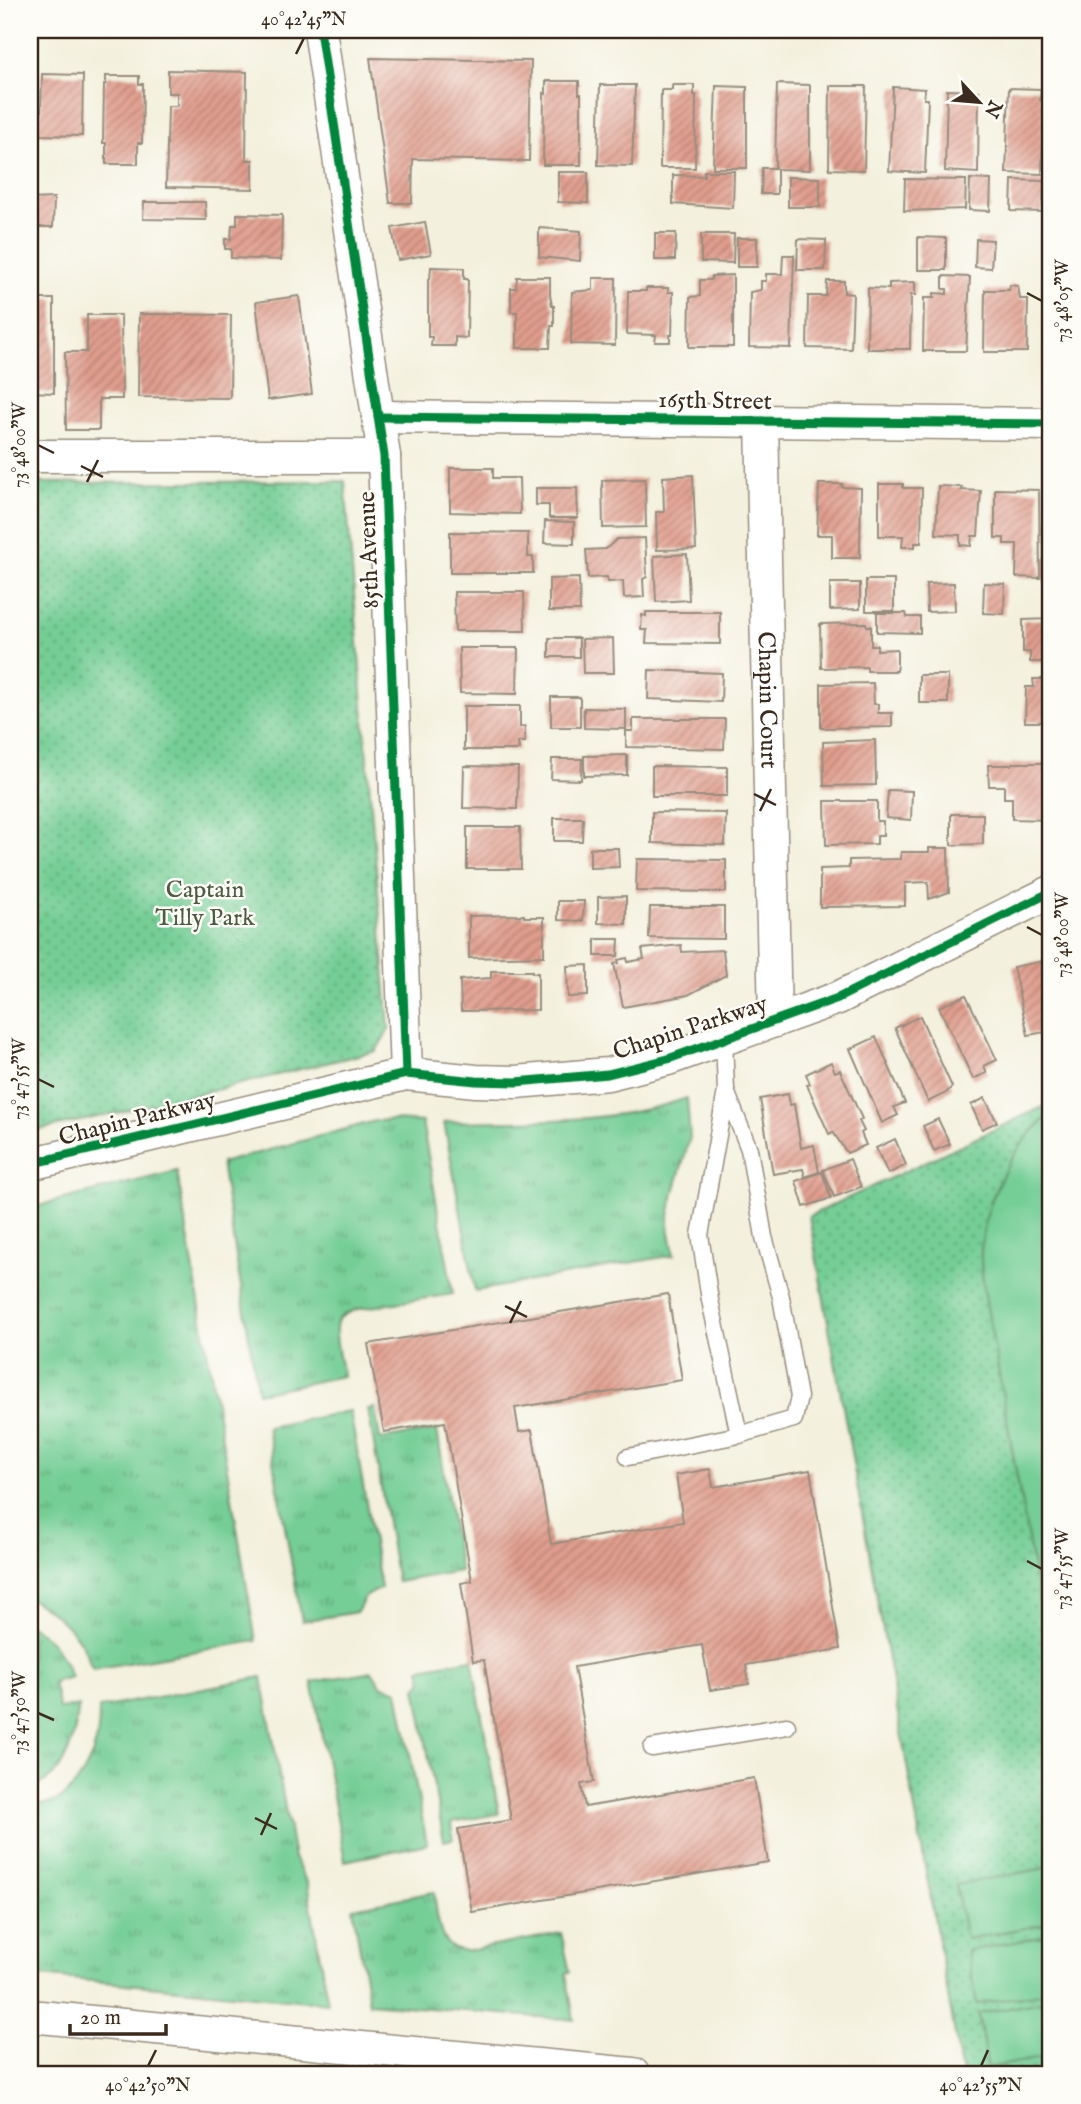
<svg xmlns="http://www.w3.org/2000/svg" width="1081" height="2104" viewBox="0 0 1081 2104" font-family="'IM FELL English',serif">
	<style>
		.grass { fill: url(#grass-tufts); stroke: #587c5a; stroke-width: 2 }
		.park { fill: url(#park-dots); stroke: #587c5a; stroke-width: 2 }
		.garden { fill: #74ce95; stroke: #587c5a; stroke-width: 2 }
		.building { fill: url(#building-hatch) }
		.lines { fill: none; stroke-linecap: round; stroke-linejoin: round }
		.service-casing { stroke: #978d7e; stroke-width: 19 }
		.minor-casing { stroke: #978d7e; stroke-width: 35 }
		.service { stroke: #fff; stroke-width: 16 }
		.minor { stroke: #fff; stroke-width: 32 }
		.cycleway-casing { stroke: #fdfcf7; stroke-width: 13 }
		.cycleway { stroke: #00873e; stroke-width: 9 }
		.ticks { fill: none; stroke: #3b2a1e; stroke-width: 2.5 }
		.labels { text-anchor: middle; stroke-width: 5; stroke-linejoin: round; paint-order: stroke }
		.street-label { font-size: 24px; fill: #3b2a1e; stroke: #fdfcf7 }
		.park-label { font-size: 24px; fill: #4c5b42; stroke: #fdfcf7 }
		.neatline { fill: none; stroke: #3b2a1e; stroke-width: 2.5 }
		.ticks-label { font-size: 18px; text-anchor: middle; fill: #3b2a1e }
	</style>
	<defs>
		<pattern id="grass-tufts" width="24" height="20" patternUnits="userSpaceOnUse" patternTransform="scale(1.75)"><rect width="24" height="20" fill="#74ce95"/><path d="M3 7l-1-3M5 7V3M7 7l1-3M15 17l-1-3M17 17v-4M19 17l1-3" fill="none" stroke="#60a779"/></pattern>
		<pattern id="park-dots" width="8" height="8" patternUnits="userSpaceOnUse" patternTransform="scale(1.75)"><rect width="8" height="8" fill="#74ce95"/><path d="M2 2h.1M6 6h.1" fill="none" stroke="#60a779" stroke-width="1.8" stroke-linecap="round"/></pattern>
		<pattern id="building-hatch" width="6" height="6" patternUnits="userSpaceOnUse" patternTransform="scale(1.75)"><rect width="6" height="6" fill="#e09d8d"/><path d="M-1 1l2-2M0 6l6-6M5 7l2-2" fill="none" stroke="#b78073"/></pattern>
	</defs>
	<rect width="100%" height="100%" fill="#fdfcf7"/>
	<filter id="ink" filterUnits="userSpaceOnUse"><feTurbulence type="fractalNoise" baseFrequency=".0143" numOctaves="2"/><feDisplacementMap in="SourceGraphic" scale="14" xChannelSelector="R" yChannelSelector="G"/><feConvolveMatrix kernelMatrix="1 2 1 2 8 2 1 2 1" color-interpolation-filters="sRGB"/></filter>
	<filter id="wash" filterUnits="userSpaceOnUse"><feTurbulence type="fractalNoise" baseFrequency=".00686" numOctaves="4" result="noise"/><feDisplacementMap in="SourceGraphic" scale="28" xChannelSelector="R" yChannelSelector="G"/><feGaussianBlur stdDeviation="1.57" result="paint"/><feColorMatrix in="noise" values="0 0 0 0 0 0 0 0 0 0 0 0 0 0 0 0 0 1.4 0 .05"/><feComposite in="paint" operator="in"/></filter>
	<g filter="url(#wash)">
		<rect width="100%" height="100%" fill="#f3f0dd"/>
		<!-- grass -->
		<g class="grass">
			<path d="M687,1098L690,1137L674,1192L668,1221L674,1255L475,1291L444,1122C525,1120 610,1125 687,1098Z"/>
			<path d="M395,1120L422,1122L453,1294L358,1309C351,1312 342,1314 338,1320C332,1330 341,1364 343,1376L258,1393L221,1163L375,1121Z"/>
			<path d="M177,1171L256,1641L93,1669C88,1661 86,1651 81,1643C68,1624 50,1609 30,1599V1210L48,1203Z"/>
			<path d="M375,1408L380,1439L437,1430L460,1571L397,1582L368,1409Z"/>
			<path d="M350,1411L381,1588L365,1597L357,1612L302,1621L267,1427Z"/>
			<path d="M30,1625C50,1637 63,1655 71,1677L53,1682L59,1709L78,1706C76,1735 67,1772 38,1785L30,1740Z"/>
			<path d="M472,1659L499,1814L451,1822L453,1839L444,1841L416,1688L423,1681L420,1668Z"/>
			<path d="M372,1671L381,1685L398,1691L427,1844L345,1861L312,1682Z"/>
			<path d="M262,1677L294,1858L307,1883L328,2003L30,1975V1890L40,1804C69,1806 90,1766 96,1742C99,1731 99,1719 99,1708Z"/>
			<path d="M434,1892C438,1915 436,1953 468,1951L561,1933L570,1972L566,1973L574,2020L369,2003L353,1908Z"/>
		</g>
		<!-- park -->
		<g class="park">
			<path d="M345,481L389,1029L376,1051L166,1102L30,1132V483Z"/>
			<path d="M1051,1103V2074H962L809,1216Z"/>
		</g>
		<!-- garden -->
		<g class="garden">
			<path d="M1051,1114V1669L986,1301C984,1285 980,1268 981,1252C984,1201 1011,1146 1051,1114Z"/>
			<path d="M1051,1867V1923L966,1939L956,1885Z"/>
			<path d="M1051,1935V1991L977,2004L967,1951Z"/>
			<path d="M1051,2000V2056L988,2068L978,2014Z"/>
		</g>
		<g id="blocks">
			<!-- building -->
			<g class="building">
				<path d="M370,58L531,61L529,161L413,159L412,203H390Z"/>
				<path d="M168,70L247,72L246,160H253V189L166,187L168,106H177V93H168Z"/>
				<path d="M42,74L83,75L82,136L41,135L37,129V120L41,114Z"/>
				<path d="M106,76H139V84H143L142,143H138V164H106V143H103L104,84H106Z"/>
				<path d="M546,81H579V94H581V165H543L544,93L546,94Z"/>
				<path d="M777,84L810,85V170L777,169V194H761L762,168H775Z"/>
				<path d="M600,85H635L632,166L598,165Z"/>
				<path d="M672,85H694V95H696L695,168H660L661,90H672Z"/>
				<path d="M716,86L747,87V168H713Z"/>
				<path d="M830,86H866L864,170L829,169Z"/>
				<path d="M893,87L925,89L924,99H928L925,173L889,171Z"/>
				<path d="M1009,88L1041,89L1040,100L1044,101L1042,174L1006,173Z"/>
				<path d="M947,90L979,91L978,173L945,171Z"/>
				<path d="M704,171H734L733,208L673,204V175L704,176Z"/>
				<path d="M558,172H588V203L558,202Z"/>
				<path d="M788,177L820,178V207H788Z"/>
				<path d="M905,179L966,180L965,209L904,211Z"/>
				<path d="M970,179L991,180L990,211L969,210Z"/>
				<path d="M1012,180L1044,181L1043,212L1011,211Z"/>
				<path d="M54,198L53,227H30V199Z"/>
				<path d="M144,202H205L206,220L143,219Z"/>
				<path d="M237,214L282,215L281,260L231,258V249H225V239H231L232,225H237Z"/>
				<path d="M425,222L431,254L398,260L392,228Z"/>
				<path d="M539,228L581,231L580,261L539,257Z"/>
				<path d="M655,233H676L675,260H655Z"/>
				<path d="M701,234H734L733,263L701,262Z"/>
				<path d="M918,237L946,238V270H918Z"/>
				<rect x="737" y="238" width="20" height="29"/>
				<path d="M798,239L826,240L825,270H797Z"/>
				<path d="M976,239L993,240L991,268L975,267Z"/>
				<path d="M1047,242L1051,243V354H1045Z"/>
				<path d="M783,255H794L791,348L749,347L750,292L761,290V281H766V274H782Z"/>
				<path d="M431,267L464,268V279H468L467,338L455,337V346H431L432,337H428V279H430Z"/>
				<path d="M733,275V347H689L690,297L700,296V280H711L712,276Z"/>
				<path d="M943,276L970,277L966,351H923L924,298H934V293L947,294V289H943Z"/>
				<path d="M517,277H550V295L552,306H554V326H551L550,348H517V312H511V288H516Z"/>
				<path d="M593,278H616L615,345L571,344L572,292L593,290Z"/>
				<path d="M827,281H844V293L853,294L851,349L807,348L808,296H826Z"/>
				<path d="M915,282V295H911L910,349H867L868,288L889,289V283Z"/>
				<path d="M1010,285L1018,286L1020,299H1028L1027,352H984L985,290H1009Z"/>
				<path d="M646,288H668V292H673L672,335H670V342H655L656,335L627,334L628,291H646Z"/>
				<path d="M299,296L312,394L268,400L256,302Z"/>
				<path d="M30,299H54V393L30,392Z"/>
				<path d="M139,314L231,315L230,398L138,397Z"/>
				<path d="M87,315H121L122,399H99V430H66L65,352H87Z"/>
				<path d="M450,468H493V478H519L520,514L450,512Z"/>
				<path d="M693,475L696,549L657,550L656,512H664L663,477Z"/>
				<path d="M645,479L646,527L603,528L602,480Z"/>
				<path d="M819,484H842V487L861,488L860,558H832V535H817Z"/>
				<path d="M879,484H903V488H922L921,543H915V547H902L903,536H879Z"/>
				<path d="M938,486L962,487L961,490L981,491L978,536H972L971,546L960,545V535L936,534Z"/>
				<path d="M536,488H577L578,518H549V505H536Z"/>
				<path d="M995,489L1039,490L1040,578L1016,577L1017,544H1004V538H995Z"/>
				<path d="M1048,517H1051V580H1043V559H1046Z"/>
				<path d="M545,521L574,522V544L544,543Z"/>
				<path d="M450,532L528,533V557H533V573H450Z"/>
				<path d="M645,538L647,577L643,579L644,597L624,598L623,581L608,582L607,577L588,578L586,550L606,549L617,539Z"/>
				<path d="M687,554L689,600L656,602L654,556Z"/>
				<path d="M579,578L580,611H549V579Z"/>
				<rect x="866" y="580" width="28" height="31"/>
				<path d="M830,583H860V609L830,610Z"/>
				<path d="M954,583L955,611L927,612L926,584Z"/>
				<path d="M984,583L1005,584L1004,614L983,613Z"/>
				<path d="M454,592H524L525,631H455Z"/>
				<path d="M646,612H720V644L646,643L647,630H641L642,615L646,616Z"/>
				<path d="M877,613H906L907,617H920V633L877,632Z"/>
				<path d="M1051,619V662H1030V652H1023V620Z"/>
				<path d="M866,623L867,626H871V645H877V650L897,649V671H867V667L821,668L820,624Z"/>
				<rect x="549" y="638" width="30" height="19"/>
				<path d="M613,638L614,673H583L582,639Z"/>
				<path d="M459,648H518L517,694L460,693Z"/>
				<path d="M649,670L722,673L721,702L648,699Z"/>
				<rect x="919" y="675" width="29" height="28"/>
				<path d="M1033,679H1051V722H1025L1026,687H1034Z"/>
				<path d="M873,683L874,704H878V713H892V727L821,728V684Z"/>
				<rect x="551" y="697" width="29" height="30"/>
				<path d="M464,706H520V727L525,726V742H518L519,750H464Z"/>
				<path d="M584,708L626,709V729L584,728Z"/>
				<path d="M633,719H725L724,749L626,747V731H633Z"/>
				<path d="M875,740L876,785L824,786L823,742Z"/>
				<path d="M627,755V775L584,776V756Z"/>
				<path d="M552,759H582L581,780L551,779Z"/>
				<path d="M1012,763H1051V820L1012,819V798H1004V786H989L988,765H1011Z"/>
				<path d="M464,766L518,767L517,809L463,808Z"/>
				<path d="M652,766L727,767V796H652Z"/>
				<path d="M888,790L912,791L911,820L886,818Z"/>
				<path d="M825,801H877V821H883V836H877V844L826,845Z"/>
				<path d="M652,812L726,813L725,845L652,843Z"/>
				<path d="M951,814H983V844L951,845Z"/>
				<path d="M554,818H583L582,841H554Z"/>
				<path d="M467,827H520L521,869H467Z"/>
				<path d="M590,848H618L619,867L590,868Z"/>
				<path d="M929,848H948L949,892L929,899L928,882L905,883V906L820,907V869L849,868V860L900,859L901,852H929Z"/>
				<path d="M637,859L726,860V892L636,891Z"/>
				<path d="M626,896V924L598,923V897Z"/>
				<path d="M558,901H584L583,921L558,920Z"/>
				<path d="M650,907H724V939L649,938Z"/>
				<path d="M524,915V917H544V956L469,958V916Z"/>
				<path d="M595,939H619L618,956H595Z"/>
				<path d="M681,945L682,952L723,950L726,975L688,995L623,1007L614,964L619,963L618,960L627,958L628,962L644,959L642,949Z"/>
				<path d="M1044,961L1051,989V1031L1028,1035L1013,967Z"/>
				<path d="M588,965V996L568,997L567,966Z"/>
				<path d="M491,971H532V973H538V1010L461,1011L460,980L491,978Z"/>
				<path d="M966,995L997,1060L984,1066L987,1073L973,1079L939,1007Z"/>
				<path d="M920,1016L952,1087L946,1093L928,1102L895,1028Z"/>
				<path d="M876,1037L905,1103L894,1107L898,1115L882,1123L850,1049Z"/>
				<path d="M831,1062L835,1072L840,1070L862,1119L859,1121L864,1131L861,1133L866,1145L847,1153L833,1132L829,1134L807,1085L810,1084L806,1074Z"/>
				<path d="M788,1094L790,1105L794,1104L801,1148L814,1145L819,1172L805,1177L803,1169L773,1174L760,1099Z"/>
				<path d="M985,1098L997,1122L982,1129L971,1105Z"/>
				<path d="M938,1119L950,1144L934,1151L923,1126Z"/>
				<path d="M895,1139L906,1165L888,1174L876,1148Z"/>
				<path d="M850,1159L861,1187L834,1197L823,1170Z"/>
				<path d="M822,1172L831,1198L804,1207L796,1181Z"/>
				<path d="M668,1294L682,1380L515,1408L519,1432L532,1430L551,1544L683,1522L676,1475L710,1469L713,1487L810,1470L840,1649L746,1665L749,1684L710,1690L702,1645L574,1667L594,1782L581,1784L585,1807L754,1778L768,1862L472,1912L458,1829L511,1820L484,1660L473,1661L461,1583L472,1581L445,1422L384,1432L368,1344Z"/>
			</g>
		</g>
	</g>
	<g filter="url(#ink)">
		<use href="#blocks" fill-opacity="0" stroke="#978d7e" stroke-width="2"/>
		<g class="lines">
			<defs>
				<g id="service">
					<path d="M724,1038L726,1091L700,1235L710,1300L739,1435"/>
					<path d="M628,1457L739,1435L794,1419L799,1397L781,1297L764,1237L749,1149L726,1091"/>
					<path d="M652,1748L787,1726"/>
				</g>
				<g id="minor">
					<path d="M320,30L384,456L406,1074"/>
					<path d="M378,417L1051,424"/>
					<path id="s1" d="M762,420L775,1021"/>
					<path d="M30,456H384"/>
					<path d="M30,1164L406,1074L476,1081L516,1082L608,1074L668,1059L838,998L1051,892"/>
					<path d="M30,2016L633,2074"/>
				</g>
			</defs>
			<!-- service casing -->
			<use href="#service" class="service-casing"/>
			<!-- minor casing -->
			<use href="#minor" class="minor-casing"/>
			<!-- service -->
			<use href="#service" class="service"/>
			<!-- minor -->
			<use href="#minor" class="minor"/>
			<defs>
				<g id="cycleway">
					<path d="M320,30L384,456L406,1074"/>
					<path d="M378,417L1051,424"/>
					<path d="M30,1164L406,1074L476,1081L516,1082L608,1074L668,1059L838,998L1051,892"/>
				</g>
			</defs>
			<!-- cycleway casing -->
			<use href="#cycleway" class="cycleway-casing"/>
			<!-- cycleway -->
			<use href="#cycleway" class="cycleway"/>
		</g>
	</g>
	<!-- ticks -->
	<path class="ticks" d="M296,54L304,38M1027,293L1042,301M38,445L54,453M81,466L103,477M87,482L98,460M754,794L776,805M760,811L771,789M1027,927L1042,935M38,1079L54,1087M505,1306L527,1317M510,1323L521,1301M1027,1561L1042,1569M38,1713L54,1720M255,1818L277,1829M261,1835L271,1813M148,2066L156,2050M981,2066L988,2050"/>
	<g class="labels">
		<!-- street labels -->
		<g class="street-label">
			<text transform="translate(715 400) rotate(1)" y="8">165th Street</text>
			<text transform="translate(368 550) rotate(-92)" y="8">85th Avenue</text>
			<text dy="8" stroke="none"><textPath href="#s1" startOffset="280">Chapin Court</textPath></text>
			<text transform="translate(690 1027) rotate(-18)" y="8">Chapin Parkway</text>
			<text transform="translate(137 1118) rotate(-14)" y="8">Chapin Parkway</text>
		</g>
		<!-- park labels -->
		<g class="park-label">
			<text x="205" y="897">Captain<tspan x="205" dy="28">Tilly Park</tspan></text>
		</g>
	</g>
	<!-- margin -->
	<rect width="1081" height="2104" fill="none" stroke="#fdfcf7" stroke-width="77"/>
	<!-- north arrow -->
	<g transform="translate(979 102) rotate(116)" stroke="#fdfcf7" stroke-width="5" paint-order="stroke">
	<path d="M0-5L12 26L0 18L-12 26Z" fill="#3b2a1e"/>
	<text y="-10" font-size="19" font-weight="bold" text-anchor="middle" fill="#3b2a1e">N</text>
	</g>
	<!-- scale -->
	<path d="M70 2024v10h96v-10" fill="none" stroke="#3b2a1e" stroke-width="3.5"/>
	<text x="80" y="2024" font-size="21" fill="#3b2a1e" stroke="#fdfcf7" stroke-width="5" paint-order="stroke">20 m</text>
	<rect x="38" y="38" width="1004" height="2028" class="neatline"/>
	<g class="ticks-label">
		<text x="304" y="25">40°42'45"N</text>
		<text transform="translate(1062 301) rotate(-90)" y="6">73°48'05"W</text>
		<text transform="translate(19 445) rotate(-90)" y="6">73°48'00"W</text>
		<text transform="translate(1062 935) rotate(-90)" y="6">73°48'00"W</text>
		<text transform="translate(19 1079) rotate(-90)" y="6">73°47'55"W</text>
		<text transform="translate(1062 1569) rotate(-90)" y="6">73°47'55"W</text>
		<text transform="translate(19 1713) rotate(-90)" y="6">73°47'50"W</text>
		<text x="148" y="2091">40°42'50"N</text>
		<text x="981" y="2091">40°42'55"N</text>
	</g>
</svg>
